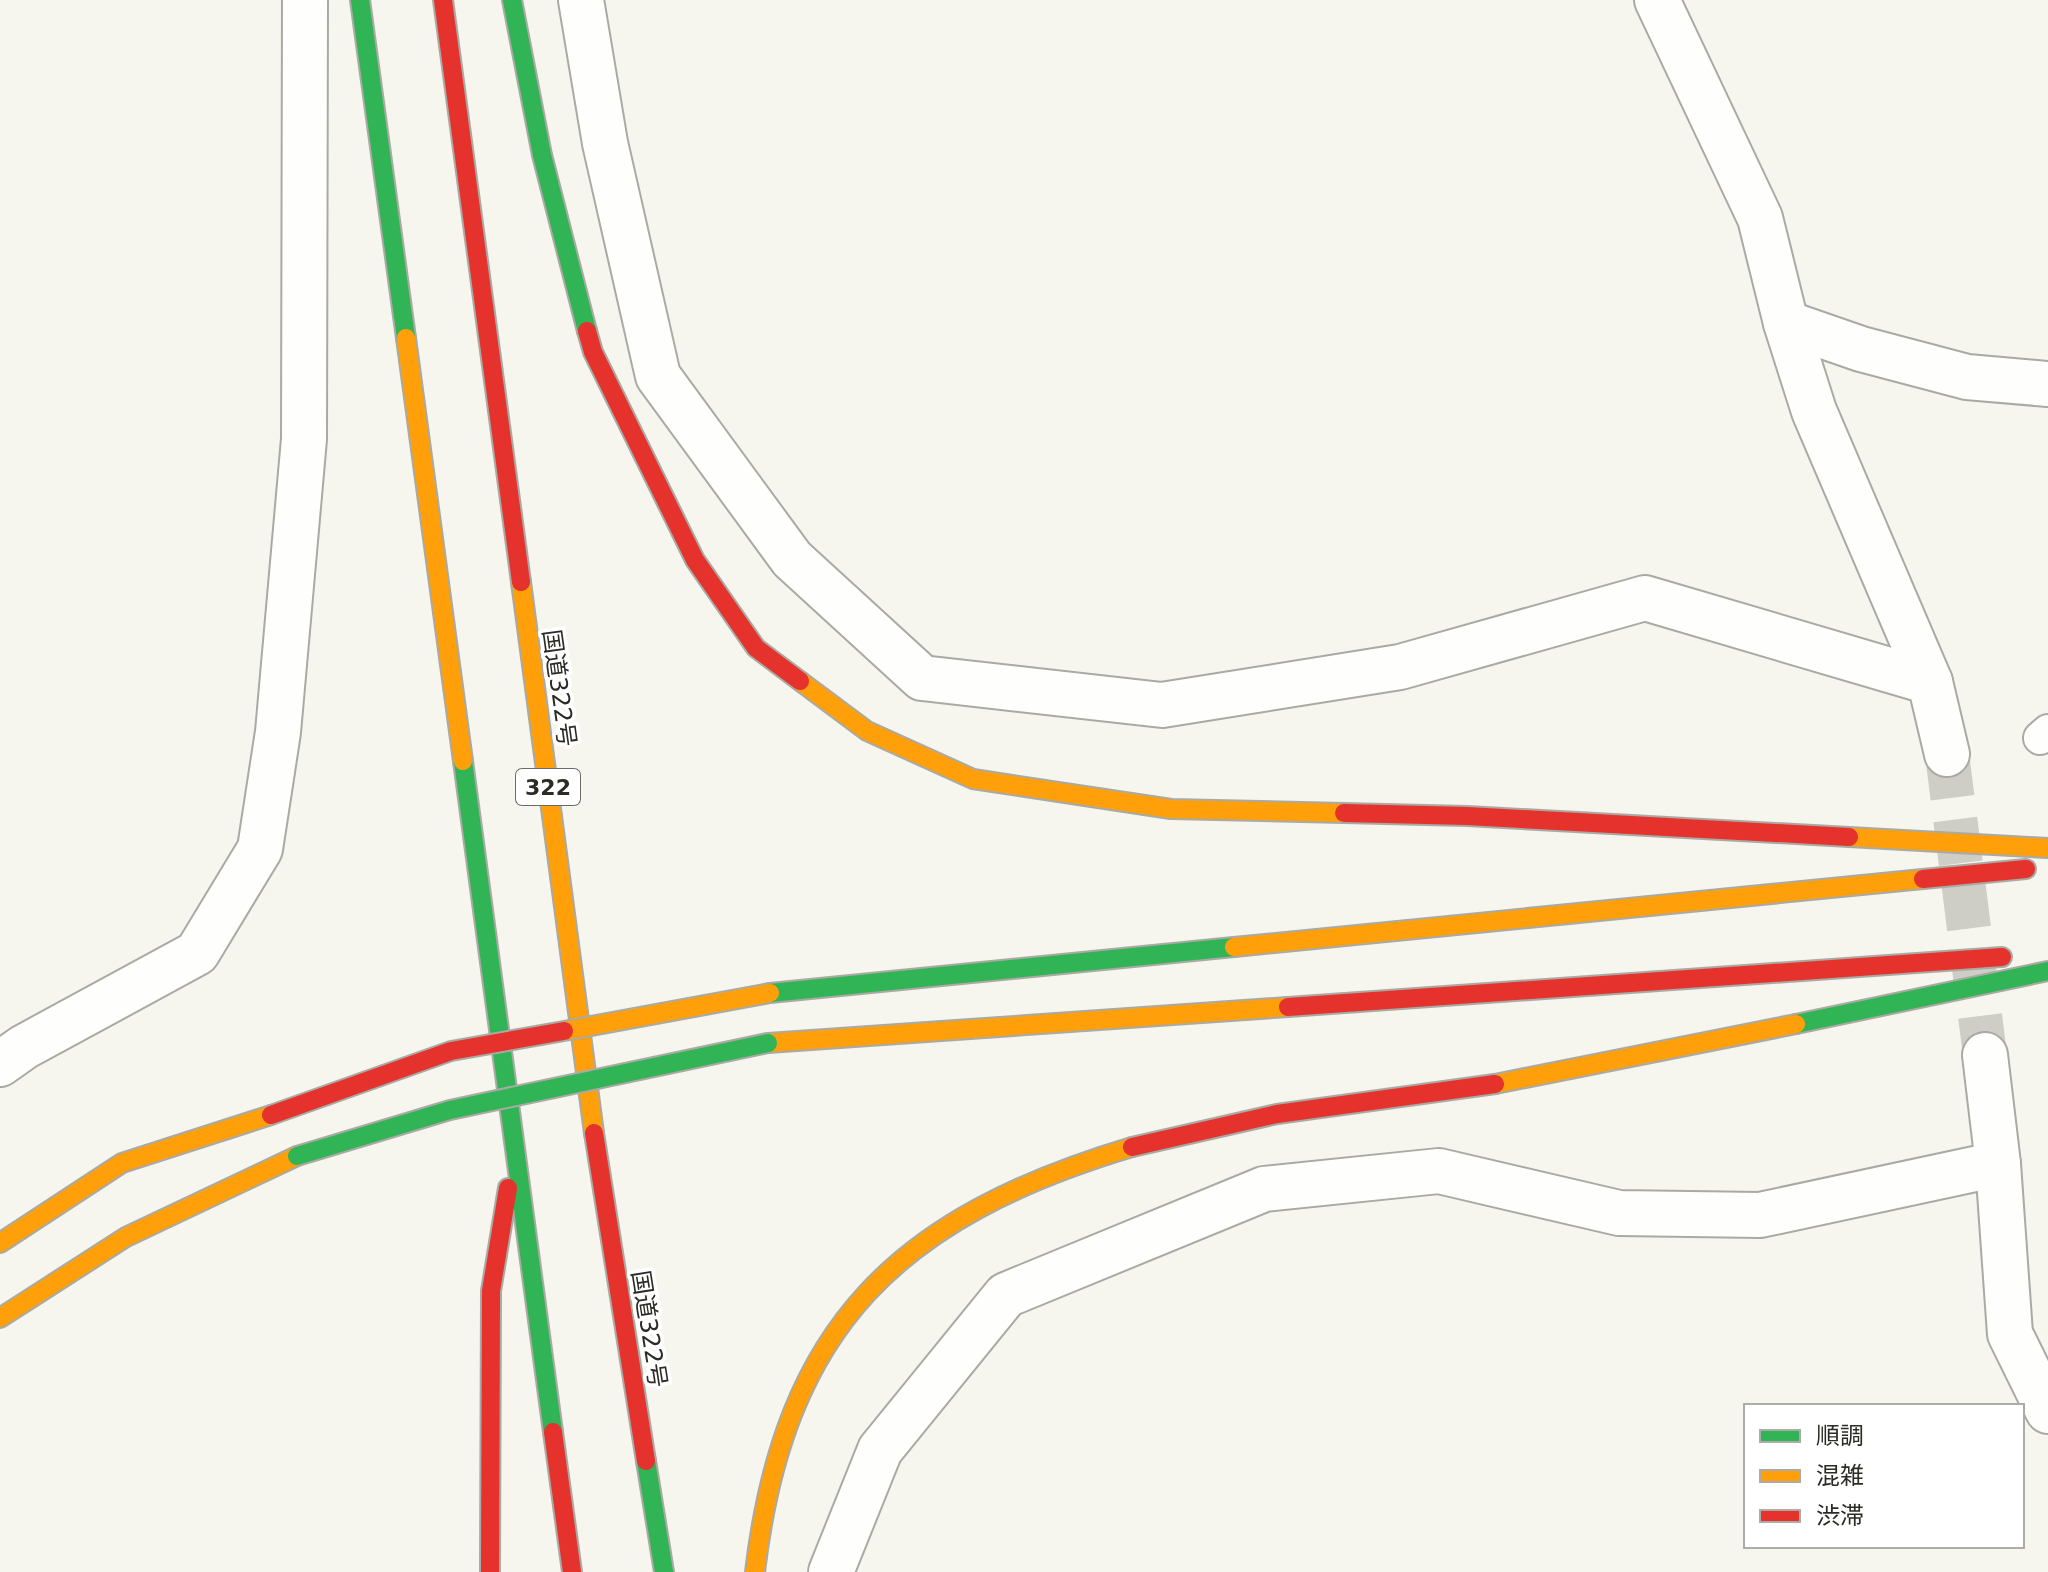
<svg xmlns="http://www.w3.org/2000/svg" width="2048" height="1572" viewBox="0 0 2048 1572" font-family="'DejaVu Sans','Noto Sans JP',sans-serif">
	<style>
		.lines { fill: none; stroke-linecap: round; stroke-linejoin: round }
		.street-tunnel { stroke: #cecec6; stroke-width: 44; stroke-dasharray: 44 22; stroke-linecap: butt }
		.lane-casing { stroke: #aaaaa4; stroke-width: 36 }
		.street-casing { stroke: #aaaaa4; stroke-width: 48 }
		.fast-casing { stroke: #aaaaa4; stroke-width: 22 }
		.slow-casing { stroke: #aaaaa4; stroke-width: 22 }
		.jam-casing { stroke: #aaaaa4; stroke-width: 22 }
		.lane { stroke: #fefefc; stroke-width: 32 }
		.street { stroke: #fefefc; stroke-width: 44 }
		.fast { stroke: #30b455; stroke-width: 18 }
		.slow { stroke: #ff9f0a; stroke-width: 18 }
		.jam { stroke: #e5322d; stroke-width: 18 }
		.fast-bridge-casing { stroke: #aaaaa4; stroke-width: 22; stroke-linecap: butt }
		.slow-bridge-casing { stroke: #aaaaa4; stroke-width: 22; stroke-linecap: butt }
		.jam-bridge-casing { stroke: #aaaaa4; stroke-width: 22; stroke-linecap: butt }
		.fast-bridge { stroke: #30b455; stroke-width: 18 }
		.slow-bridge { stroke: #ff9f0a; stroke-width: 18 }
		.jam-bridge { stroke: #e5322d; stroke-width: 18 }
		.labels { text-anchor: middle; stroke-width: 7; stroke-linejoin: round; paint-order: stroke }
		.shield { fill: #fff; stroke: #6b6b67; stroke-width: 2 }
		.shield-label { font-size: 22px; font-weight: bold; fill: #2c2c26 }
		.street-label { font-size: 24px; fill: #2c2c26; stroke: #fff }
	</style>
	<rect width="100%" height="100%" fill="#f6f6ee"/>
	<g class="lines">
		<!-- street-tunnel -->
		<path class="street-tunnel" d="M1947,754L1985,1055"/>
		<defs>
			<path id="lane" d="M2040,738L2048,731"/>
			<g id="street">
				<path d="M581,0L605,143L658,376L792,559L922,678L1162,705L1400,667L1645,598L1930,682"/>
				<path d="M1657,0L1760,218L1786,323L1814,411L1930,682L1947,754"/>
				<path d="M1786,323L1861,349L1967,377L2048,384"/>
				<path d="M1985,1055L1998,1164L2010,1334L2048,1411"/>
				<path d="M0,1064L24,1047L197,953L260,849L278,732L304,439L305,0"/>
				<path d="M831,1572L880,1450L1006,1295L1264,1189L1439,1171L1619,1213L1760,1215L1998,1164"/>
			</g>
			<g id="fast">
				<path d="M360,0L406,338"/>
				<path d="M512,0L542,155L587,331"/>
				<path d="M463,761L553,1432"/>
				<path d="M770,993L1234,947"/>
				<path d="M1796,1024L2048,971"/>
				<path d="M646,1461L664,1572"/>
			</g>
			<g id="slow">
				<path d="M406,338L463,761"/>
				<path d="M521,582L594,1133"/>
				<path d="M800,681L867,731L973,779L1171,809L1344,813"/>
				<path d="M1849,837L2048,848"/>
				<path d="M1234,947L1923,879"/>
				<path d="M768,1043L1288,1007"/>
				<path d="M1495,1084L1796,1024"/>
				<path d="M0,1243L122,1163L271,1115"/>
				<path d="M0,1318L126,1237L297,1156"/>
				<path d="M755,1572C784,1325 899,1217 1132,1147"/>
			</g>
			<g id="jam">
				<path d="M443,0L521,582"/>
				<path d="M587,331L593,352L695,560L756,648L800,681"/>
				<path d="M1344,813L1467,816L1849,837"/>
				<path d="M1923,879L2026,869"/>
				<path d="M1288,1007L2002,957"/>
				<path d="M594,1133L646,1461"/>
				<path d="M1132,1147L1277,1114L1495,1084"/>
				<path d="M553,1432L572,1572"/>
				<path d="M490,1572L491,1291L508,1188"/>
			</g>
		</defs>
		<!-- lane casing -->
		<use href="#lane" class="lane-casing"/>
		<!-- street casing -->
		<use href="#street" class="street-casing"/>
		<!-- fast casing -->
		<use href="#fast" class="fast-casing"/>
		<!-- slow casing -->
		<use href="#slow" class="slow-casing"/>
		<!-- jam casing -->
		<use href="#jam" class="jam-casing"/>
		<!-- lane -->
		<use href="#lane" class="lane"/>
		<!-- street -->
		<use href="#street" class="street"/>
		<!-- fast -->
		<use href="#fast" class="fast"/>
		<!-- slow -->
		<use href="#slow" class="slow"/>
		<!-- jam -->
		<use href="#jam" class="jam"/>
		<defs>
			<path id="fast-bridge" d="M297,1156L450,1110L768,1043"/>
			<path id="slow-bridge" d="M564,1031L770,993"/>
			<path id="jam-bridge" d="M271,1115L451,1051L564,1031"/>
		</defs>
		<!-- fast-bridge casing -->
		<use href="#fast-bridge" class="fast-bridge-casing"/>
		<!-- slow-bridge casing -->
		<use href="#slow-bridge" class="slow-bridge-casing"/>
		<!-- jam-bridge casing -->
		<use href="#jam-bridge" class="jam-bridge-casing"/>
		<!-- fast-bridge -->
		<use href="#fast-bridge" class="fast-bridge"/>
		<!-- slow-bridge -->
		<use href="#slow-bridge" class="slow-bridge"/>
		<!-- jam-bridge -->
		<use href="#jam-bridge" class="jam-bridge"/>
	</g>
	<g class="labels">
		<!-- shield labels -->
		<rect class="shield" x="516" y="769" width="64" height="36" rx="6"/>
		<g class="shield-label">
			<text x="548" y="795">322</text>
		</g>
		<!-- street labels -->
		<g class="street-label">
			<text transform="translate(559 688) rotate(82)" y="8">国道322号</text>
			<text transform="translate(649 1329) rotate(81)" y="8">国道322号</text>
		</g>
	</g>
	<!-- legend -->
	<rect x="1744" y="1404" width="280" height="144" fill="#ffffff" stroke="#ababa8" stroke-width="2"/>
	<rect x="1760" y="1430" width="40" height="12" fill="#30b455" stroke="#ababa8" stroke-width="2"/>
	<text x="1816" y="1444" font-size="24" fill="#2c2c26">順調</text>
	<rect x="1760" y="1470" width="40" height="12" fill="#ff9f0a" stroke="#ababa8" stroke-width="2"/>
	<text x="1816" y="1484" font-size="24" fill="#2c2c26">混雑</text>
	<rect x="1760" y="1510" width="40" height="12" fill="#e5322d" stroke="#ababa8" stroke-width="2"/>
	<text x="1816" y="1524" font-size="24" fill="#2c2c26">渋滞</text>
</svg>
